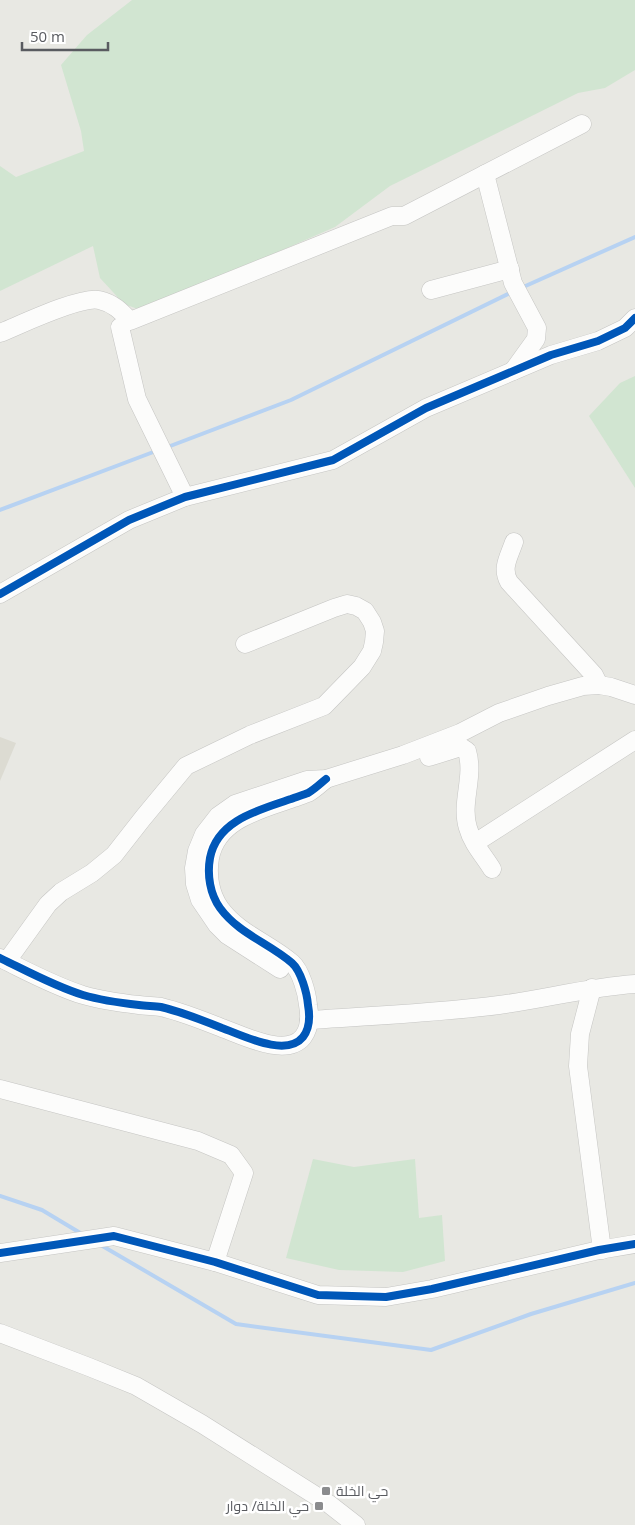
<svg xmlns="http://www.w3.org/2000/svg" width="635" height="1525" viewBox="0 0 635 1525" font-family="'Open Sans',Cairo,sans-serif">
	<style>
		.education { fill: #dcdbd2 }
		.green { fill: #d1e5d1 }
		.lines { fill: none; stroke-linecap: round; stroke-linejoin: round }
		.stream { stroke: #b7d2f2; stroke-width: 4 }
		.minor-casing { stroke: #c5c5c3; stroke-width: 19 }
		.minor { stroke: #fcfcfb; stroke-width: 18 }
		.cycleway-casing { stroke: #fff; stroke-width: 11 }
		.cycleway { stroke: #0057b8; stroke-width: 8 }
		.poi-dot { fill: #8b8c8e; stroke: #fff; stroke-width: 2 }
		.labels { text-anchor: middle; stroke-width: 5; stroke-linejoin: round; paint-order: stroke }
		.poi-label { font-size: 14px; fill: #595b60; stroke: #fff; text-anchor: start }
	</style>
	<rect width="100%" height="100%" fill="#e8e8e3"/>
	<!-- education -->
	<path class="education" d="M0,737L16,743L0,781Z"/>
	<!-- green -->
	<g class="green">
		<path d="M132,0H635V70L605,88L578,93L390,186L335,227L143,311L124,304L100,278L93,246L0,291V166L16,177L84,151L81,131L61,65L87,35Z"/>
		<path d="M635,376V488L589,416L620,383Z"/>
		<path d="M313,1159L354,1167L415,1159L419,1218L442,1215L445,1261L403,1272L339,1270L286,1258Z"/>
	</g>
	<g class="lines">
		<!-- stream -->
		<g class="stream">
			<path d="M521,288L635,237"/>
			<path d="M165,448L291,400L512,292"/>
			<path d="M0,510L156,451"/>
			<path d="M0,1196L42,1210L82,1234"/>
			<path d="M99,1244L236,1324L431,1350L531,1314L635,1283"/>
		</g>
		<defs>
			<g id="minor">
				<path d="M485,174L513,283L537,328L536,339L513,371"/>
				<path d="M431,290L510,269"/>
				<path d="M120,327L137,399L185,497"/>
				<path d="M0,333C20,325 80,296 99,300C113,303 121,311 130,321L392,216H404L582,124"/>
				<path d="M514,542C509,557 501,568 509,582L594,675L599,685"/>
				<path d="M0,594L129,520L185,497L333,460L426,408L551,355L598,341L625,328L635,318"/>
				<path d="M429,757L461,747L467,751C475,777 460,803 468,828C472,843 484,856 492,869"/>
				<path d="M475,843L635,740"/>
				<path d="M0,958C27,971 54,986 83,995C100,1000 121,1003 139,1005C146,1006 154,1006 161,1007C182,1012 202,1020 222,1028C242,1035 286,1058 303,1037C310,1028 310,1016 308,1005C307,993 301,971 292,963C269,943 239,934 220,908C210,894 207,875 210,858C217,820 259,810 291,799C296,797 303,795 308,793C315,789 321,783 326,779"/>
				<path d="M7,961L48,904L61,892L92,873L114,855L143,818L186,766L250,735L324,706L362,667L372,651L374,642L375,631L372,622L365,611L356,606L347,604L334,608L245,644"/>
				<path d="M280,969L227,935L217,925L200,900L195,884L194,868L197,851L204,834L218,816L235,804L307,780L326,779L403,755L460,733L499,713L548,696L583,686L599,685L611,687L635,695"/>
				<path d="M592,988L580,1034L578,1066L602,1250"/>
				<path d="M309,1020C372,1016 436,1013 499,1005C545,999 589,987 635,984"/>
				<path d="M0,1089L198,1141L231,1155L244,1173L215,1262"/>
				<path d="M0,1253L114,1236L215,1262L318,1295L386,1297L432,1289L599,1250L635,1244"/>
				<path d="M0,1333L89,1367L136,1386L202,1424L329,1504L356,1525"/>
			</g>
		</defs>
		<!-- minor casing -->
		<use href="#minor" class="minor-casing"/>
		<!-- minor -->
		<use href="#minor" class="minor"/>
		<defs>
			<g id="cycleway">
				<path d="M0,594L129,520L185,497L333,460L426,408L551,355L598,341L625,328L635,318"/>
				<path d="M0,958C27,971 54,986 83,995C100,1000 121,1003 139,1005C146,1006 154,1006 161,1007C182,1012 202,1020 222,1028C242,1035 286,1058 303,1037C310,1028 310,1016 308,1005C307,993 301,971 292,963C269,943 239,934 220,908C210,894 207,875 210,858C217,820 259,810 291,799C296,797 303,795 308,793C315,789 321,783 326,779"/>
				<path d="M0,1253L114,1236L215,1262L318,1295L386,1297L432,1289L599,1250L635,1244"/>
			</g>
		</defs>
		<!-- cycleway casing -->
		<use href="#cycleway" class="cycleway-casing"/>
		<!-- cycleway -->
		<use href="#cycleway" class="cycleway"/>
	</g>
	<!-- markers -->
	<g class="poi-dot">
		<rect x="321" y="1486" width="10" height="10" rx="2.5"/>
		<rect x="314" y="1501" width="10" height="10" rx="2.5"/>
	</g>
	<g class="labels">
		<!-- poi labels -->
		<g class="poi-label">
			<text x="336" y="1496">حي الخلة</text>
			<text x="309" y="1511" text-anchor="end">حي الخلة/ دوار</text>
		</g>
	</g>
	<!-- scale -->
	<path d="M22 42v8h86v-8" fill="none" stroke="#595b60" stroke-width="2.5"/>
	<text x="30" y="42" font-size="15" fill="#595b60" stroke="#ffffff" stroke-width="4" paint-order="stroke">50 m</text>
</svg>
